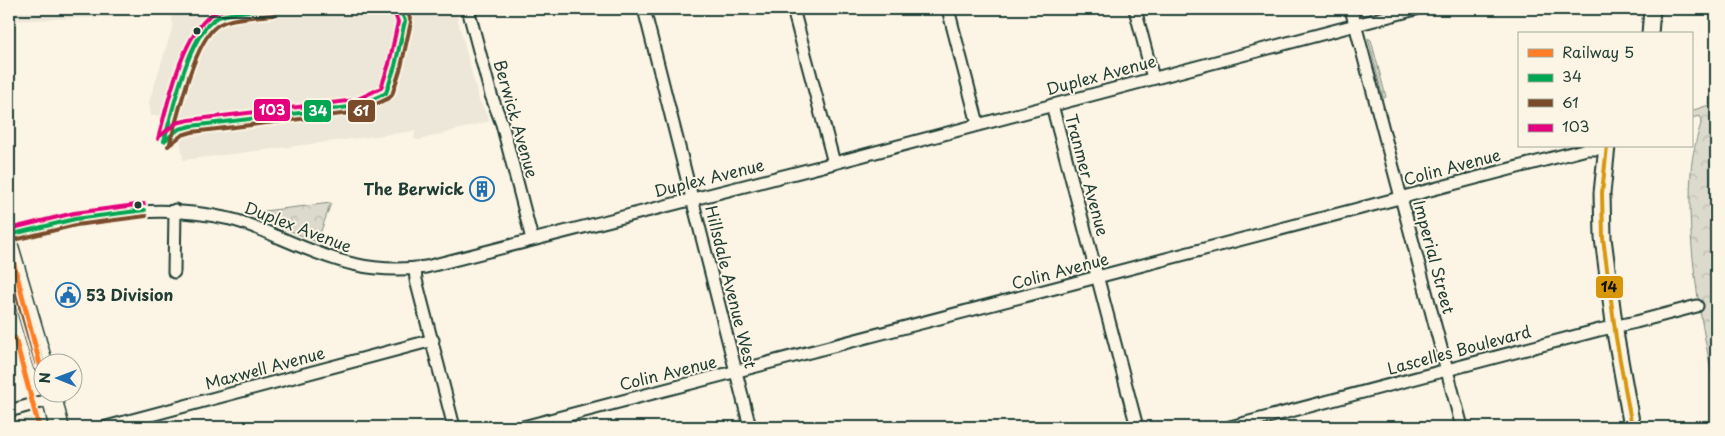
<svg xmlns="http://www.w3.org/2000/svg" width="1725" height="436" viewBox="0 0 1725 436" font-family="'Playpen Sans',sans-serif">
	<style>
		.built { fill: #ece7d8 }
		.grass { fill: url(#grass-dots); stroke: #7e8c80 }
		.park { fill: url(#park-crowns); stroke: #7e8c80 }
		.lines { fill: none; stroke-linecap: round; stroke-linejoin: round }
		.minor-casing { stroke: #1f3d34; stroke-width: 15 }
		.tertiary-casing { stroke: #1f3d34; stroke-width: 19 }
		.primary-casing { stroke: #1f3d34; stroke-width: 22 }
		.minor { stroke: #fcf5e5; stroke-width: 11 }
		.tertiary { stroke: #fcf5e5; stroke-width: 15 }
		.primary { stroke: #fcf5e5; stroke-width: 19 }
		.bus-1-casing { stroke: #fcf5e5; stroke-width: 8 }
		.bus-2-casing { stroke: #fcf5e5; stroke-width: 8 }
		.bus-3-casing { stroke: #fcf5e5; stroke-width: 8 }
		.bus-4-casing { stroke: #fcf5e5; stroke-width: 8 }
		.bus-1 { stroke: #00a651; stroke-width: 4 }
		.bus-2 { stroke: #7a4b2a; stroke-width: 4 }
		.bus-3 { stroke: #e5007d; stroke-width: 4 }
		.bus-4 { stroke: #d79608; stroke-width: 4 }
		.rail-1-casing { stroke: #fcf5e5; stroke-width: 9 }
		.rail-1 { stroke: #ff7d24; stroke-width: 5 }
		.bus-dot { fill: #1f3d34; stroke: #fcf5e5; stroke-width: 2 }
		.labels { text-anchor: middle; stroke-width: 4; stroke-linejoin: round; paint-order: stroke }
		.street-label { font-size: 16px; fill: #1f3d34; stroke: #fcf5e5 }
		.poi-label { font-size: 16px; font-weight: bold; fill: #1f3d34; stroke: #fcf5e5; text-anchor: end }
		.line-badge { stroke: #fcf5e5; stroke-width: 2 }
		.badge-label { font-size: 14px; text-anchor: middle; font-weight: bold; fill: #fff }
		.pale-badge-label { font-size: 14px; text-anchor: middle; font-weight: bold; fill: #111 }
	</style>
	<defs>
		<pattern id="grass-dots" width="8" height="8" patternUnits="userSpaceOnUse" patternTransform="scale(1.25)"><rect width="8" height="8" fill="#dcdacc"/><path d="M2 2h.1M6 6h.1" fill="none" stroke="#bcbcb0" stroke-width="1.8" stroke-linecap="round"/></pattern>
		<pattern id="park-crowns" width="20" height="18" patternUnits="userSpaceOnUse" patternTransform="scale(1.25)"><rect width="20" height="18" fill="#dcdacc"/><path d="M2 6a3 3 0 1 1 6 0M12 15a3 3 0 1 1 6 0" fill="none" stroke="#bcbcb0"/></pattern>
	</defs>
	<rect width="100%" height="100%" fill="#fcf5e5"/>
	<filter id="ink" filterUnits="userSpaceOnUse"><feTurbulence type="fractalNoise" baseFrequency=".02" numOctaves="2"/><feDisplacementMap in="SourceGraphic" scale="10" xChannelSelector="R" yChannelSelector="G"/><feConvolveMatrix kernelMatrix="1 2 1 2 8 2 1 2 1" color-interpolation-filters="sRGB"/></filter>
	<g filter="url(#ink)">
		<!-- built -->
		<g class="built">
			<path d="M9,9H455L479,100L490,121L419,140L414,139L415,131L183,160L177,113L151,116L149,102L173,26L171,14L9,21Z"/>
			<path d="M29,417H35L37,427H9V422Z"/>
		</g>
		<!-- grass -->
		<path class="grass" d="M1368,38L1371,40L1386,97L1383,98Z"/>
		<!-- park -->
		<g class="park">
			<path d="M1716,72V395C1701,321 1686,247 1691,172C1692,154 1697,137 1702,120L1700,116L1691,118V111L1709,105L1712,82Z"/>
			<path d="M331,203L317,242L260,218L264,211Z"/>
		</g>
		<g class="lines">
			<defs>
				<g id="minor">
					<path d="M468,9L491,95L502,124L532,239"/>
					<path d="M644,9C680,148 714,288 750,427"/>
					<path d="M793,9L834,163"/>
					<path d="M948,9L978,124"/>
					<path d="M1135,9L1153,78"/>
					<path d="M1351,9L1462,427"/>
					<path d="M1052,105L1137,427"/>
					<path d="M9,235C83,217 154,201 230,219C248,223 266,232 283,239C332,260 371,275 426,267L823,166L1416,9"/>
					<path d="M415,269L416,280L454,427"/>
					<path d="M174,272L175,210"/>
					<path d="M9,411L52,399"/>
					<path d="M106,427L433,340"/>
					<path d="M523,427C878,336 1232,240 1587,149H1606"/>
					<path d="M1230,427L1599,330L1636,322L1697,306"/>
				</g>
				<g id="tertiary">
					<path d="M1650,34L1652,9"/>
					<path d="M1607,146L1602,193L1603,238L1616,338L1632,427"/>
				</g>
				<g id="primary">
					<path d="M9,248L43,364"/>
					<path d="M51,394L59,427"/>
				</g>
			</defs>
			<!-- minor casing -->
			<use href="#minor" class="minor-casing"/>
			<!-- tertiary casing -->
			<use href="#tertiary" class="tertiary-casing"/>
			<!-- primary casing -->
			<use href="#primary" class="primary-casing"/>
			<!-- minor -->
			<use href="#minor" class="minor"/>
			<!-- tertiary -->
			<use href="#tertiary" class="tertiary"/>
			<!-- primary -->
			<use href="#primary" class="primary"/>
			<defs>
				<g id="bus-1">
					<path d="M164,141L179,129L191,126L358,106L386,93L395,66L405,21L400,9"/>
					<path d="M164,141C173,110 188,36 215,19C226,12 259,10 272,9"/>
					<path d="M9,235L75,219L145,210"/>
					<path d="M9,248L43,364"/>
				</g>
				<g id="bus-2">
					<path d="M170,143C178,116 195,36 220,24C232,17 258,17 273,15"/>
					<path d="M168,146L182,135L192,132L359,112L389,98L392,95L401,67L411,22L407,9"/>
					<path d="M10,241L76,225L146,216"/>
					<path d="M9,269L37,366"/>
				</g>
				<g id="bus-3">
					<path d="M160,136L176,123L189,120L356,100L381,88L389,64L398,22L394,11"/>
					<path d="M158,139C168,104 181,37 211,15C216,11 223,10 229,9"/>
					<path d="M9,229L74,213L144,204"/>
				</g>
				<path id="bus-4" d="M1607,146L1602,193L1603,238L1616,338L1632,427"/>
			</defs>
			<!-- bus-1 casing -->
			<use href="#bus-1" class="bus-1-casing"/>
			<!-- bus-2 casing -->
			<use href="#bus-2" class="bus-2-casing"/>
			<!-- bus-3 casing -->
			<use href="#bus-3" class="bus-3-casing"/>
			<!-- bus-4 casing -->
			<use href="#bus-4" class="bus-4-casing"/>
			<!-- bus-1 -->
			<use href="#bus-1" class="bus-1"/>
			<!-- bus-2 -->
			<use href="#bus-2" class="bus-2"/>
			<!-- bus-3 -->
			<use href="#bus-3" class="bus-3"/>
			<!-- bus-4 -->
			<use href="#bus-4" class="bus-4"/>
			<defs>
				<g id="rail-1">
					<path d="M9,245L42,372"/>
					<path d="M15,338L39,427"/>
				</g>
			</defs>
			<!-- rail-1 casing -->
			<use href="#rail-1" class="rail-1-casing"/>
			<!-- rail-1 -->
			<use href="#rail-1" class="rail-1"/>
		</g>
	</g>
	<!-- icons -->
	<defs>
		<symbol id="building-ring" viewBox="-11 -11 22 22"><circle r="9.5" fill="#fcf5e5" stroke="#1f6fb2" stroke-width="1.5"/><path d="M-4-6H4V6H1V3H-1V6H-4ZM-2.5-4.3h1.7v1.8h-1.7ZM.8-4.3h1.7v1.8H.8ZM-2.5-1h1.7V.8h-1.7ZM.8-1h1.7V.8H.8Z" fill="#1f6fb2"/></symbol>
		<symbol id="civic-ring" viewBox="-11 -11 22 22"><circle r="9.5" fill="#fcf5e5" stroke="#1f6fb2" stroke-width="1.5"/><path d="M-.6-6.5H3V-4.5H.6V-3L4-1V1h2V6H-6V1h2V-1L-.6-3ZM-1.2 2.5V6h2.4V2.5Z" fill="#1f6fb2"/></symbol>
	</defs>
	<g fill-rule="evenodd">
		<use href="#building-ring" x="468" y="175" width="28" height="28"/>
		<use href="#civic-ring" x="54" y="281" width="28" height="28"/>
	</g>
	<!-- markers -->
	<g class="bus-dot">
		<circle cx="197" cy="31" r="4.5"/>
		<circle cx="138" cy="205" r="4.5"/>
	</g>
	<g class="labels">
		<!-- street labels -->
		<g class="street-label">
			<text transform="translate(1101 75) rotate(-15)" y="6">Duplex Avenue</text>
			<text transform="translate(516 119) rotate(74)" y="6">Berwick Avenue</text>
			<text transform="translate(1452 167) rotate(-15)" y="6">Colin Avenue</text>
			<text transform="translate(1087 175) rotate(75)" y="6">Tranmer Avenue</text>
			<text transform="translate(709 178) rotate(-14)" y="6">Duplex Avenue</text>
			<text transform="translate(298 227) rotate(21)" y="6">Duplex Avenue</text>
			<text transform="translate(1434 257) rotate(75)" y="6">Imperial Street</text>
			<text transform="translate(1060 271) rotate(-15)" y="6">Colin Avenue</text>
			<text transform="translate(731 287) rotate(76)" y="6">Hillsdale Avenue West</text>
			<text transform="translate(1459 350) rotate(-15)" y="6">Lascelles Boulevard</text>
			<text transform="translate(265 368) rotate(-15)" y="6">Maxwell Avenue</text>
			<text transform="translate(668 373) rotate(-14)" y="6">Colin Avenue</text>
		</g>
		<!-- poi labels -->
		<g class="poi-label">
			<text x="464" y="195">The Berwick</text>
			<text x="86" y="301" text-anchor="start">53 Division</text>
		</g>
	</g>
	<g class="line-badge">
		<rect x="253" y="98" width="38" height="24" rx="5" fill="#e5007d"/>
		<rect x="303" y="99" width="29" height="24" rx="5" fill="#00a651"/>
		<rect x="347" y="99" width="29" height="24" rx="5" fill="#7a4b2a"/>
		<rect x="1595" y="275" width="29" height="24" rx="5" fill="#d79608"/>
	</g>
	<g class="badge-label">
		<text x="272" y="115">103</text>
		<text x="318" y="116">34</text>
		<text x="361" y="116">61</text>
	</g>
	<g class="pale-badge-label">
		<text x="1609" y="292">14</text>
	</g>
	<!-- margin -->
	<rect width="1725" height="436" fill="none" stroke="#fcf5e5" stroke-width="30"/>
	<rect x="15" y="15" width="1695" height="406" fill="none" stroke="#1f3d34" stroke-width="2" filter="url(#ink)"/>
	<!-- legend -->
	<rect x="1518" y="32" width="175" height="115" fill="#fcf5e5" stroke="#a4ab9e"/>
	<rect x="1528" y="49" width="25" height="8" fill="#ff7d24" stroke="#a4ab9e"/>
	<text x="1562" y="58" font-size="15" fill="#1f3d34">Railway 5</text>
	<rect x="1528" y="74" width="25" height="8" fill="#00a651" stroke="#a4ab9e"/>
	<text x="1562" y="82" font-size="15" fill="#1f3d34">34</text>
	<rect x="1528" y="99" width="25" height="8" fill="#7a4b2a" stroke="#a4ab9e"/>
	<text x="1562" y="108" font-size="15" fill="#1f3d34">61</text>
	<rect x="1528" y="124" width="25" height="8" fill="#e5007d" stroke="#a4ab9e"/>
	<text x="1562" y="132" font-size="15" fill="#1f3d34">103</text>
	<!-- north arrow -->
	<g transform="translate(58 378) rotate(271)"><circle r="24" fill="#fcf5e5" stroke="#a4ab9e"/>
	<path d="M0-4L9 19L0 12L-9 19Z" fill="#1f6fb2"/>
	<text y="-8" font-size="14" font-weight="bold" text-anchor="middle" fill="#1f3d34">N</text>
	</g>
</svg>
